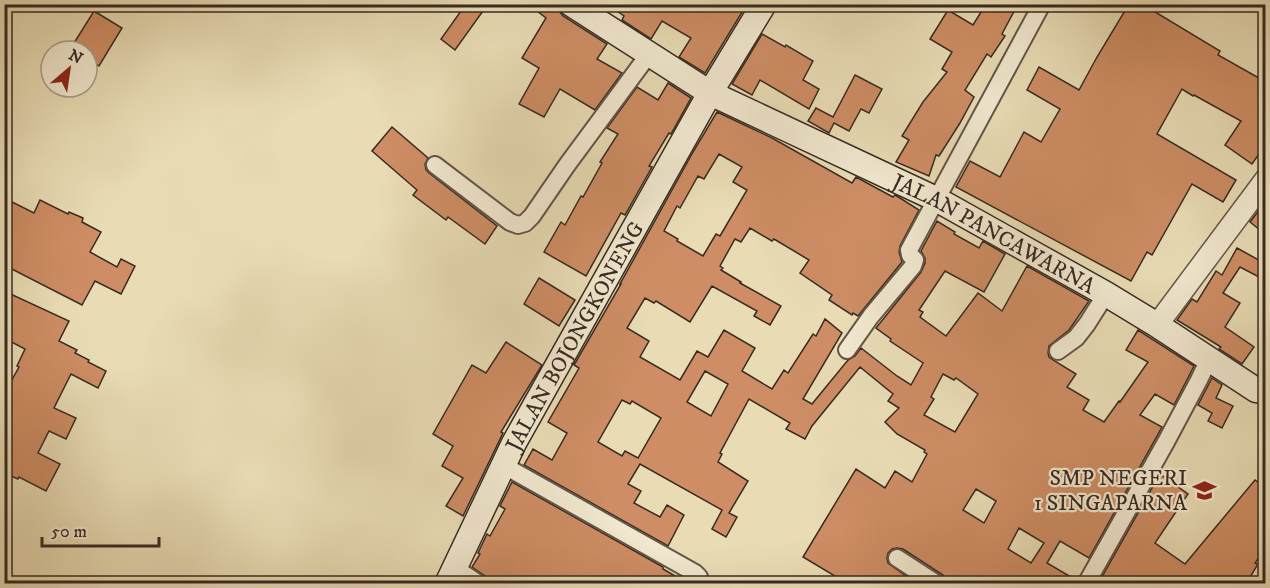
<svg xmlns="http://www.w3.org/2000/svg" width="1270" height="588" viewBox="0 0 1270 588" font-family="'IM FELL DW Pica',serif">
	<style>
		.building { fill: #ce8d64; stroke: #372a23; stroke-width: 1.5; fill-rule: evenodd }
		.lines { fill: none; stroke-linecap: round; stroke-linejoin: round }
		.minor-casing { stroke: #645648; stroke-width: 20 }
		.tertiary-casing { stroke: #645648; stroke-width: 24 }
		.secondary-casing { stroke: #372a23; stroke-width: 27 }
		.minor { stroke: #f1e8cf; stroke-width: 16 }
		.tertiary { stroke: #f1e8cf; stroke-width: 21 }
		.secondary { stroke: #f1e8cf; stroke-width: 24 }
		.labels { text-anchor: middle; stroke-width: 4.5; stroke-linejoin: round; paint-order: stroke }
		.street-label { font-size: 22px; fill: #372a23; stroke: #f1e8cf }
		.poi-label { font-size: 22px; fill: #372a23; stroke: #f1e8cf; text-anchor: end }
	</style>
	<rect width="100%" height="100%" fill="#e9dcb5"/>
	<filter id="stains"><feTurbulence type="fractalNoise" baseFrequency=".00333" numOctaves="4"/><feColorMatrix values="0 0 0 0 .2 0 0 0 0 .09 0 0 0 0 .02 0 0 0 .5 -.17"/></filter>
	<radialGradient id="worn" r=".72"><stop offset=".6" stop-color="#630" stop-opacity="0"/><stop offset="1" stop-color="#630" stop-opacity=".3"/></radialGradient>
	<!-- building -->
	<g class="building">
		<path d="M466,4H488L455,50L441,39Z"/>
		<path d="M528,4H557L559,11L563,16L607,44L597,59L622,73L595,110L560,89L544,117L519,104L539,68L522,58L546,18Z"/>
		<path d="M607,4H747L705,73L679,57L691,38L662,21L651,39L622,20L624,16Z"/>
		<path d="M986,4H1018L1002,34L1005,36L991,57L987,54L965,90L974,97L960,123L939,156L936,155L929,176L896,162L909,140L902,136L923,102L947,72L942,69L952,52L930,39L948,10L973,25Z"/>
		<path d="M1129,4H1142L1220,51L1218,55L1266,82V144L1252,164L1225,145L1241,121L1194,95L1193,96L1182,89L1157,134L1236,180L1223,202L1192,184L1152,255L1147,252L1131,281L956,187L970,161L1000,177L1024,132L1041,142L1060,109L1027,90L1039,67L1079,90L1097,57Z"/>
		<path d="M94,11L122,28L99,66L87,58V51H69Z"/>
		<path d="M762,34L785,47L786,45L813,61L803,80L819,89L809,109L760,80L752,95L732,84Z"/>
		<path d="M855,75L882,89L869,113L861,109L849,131L834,123L829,133L808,121L816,108L833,117Z"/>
		<path d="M668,83L691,98L671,134L669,133L649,166L652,167L625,215L621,213L586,276L544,252L561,222L565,225L581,196L583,197L602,163L600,162L618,134L607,128L637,87L658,100Z"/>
		<path d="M717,112L772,138L852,183L856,177L893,197L895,195L900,198L919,210L900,246L899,252L902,262L858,316L853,313L852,315L829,300L832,295L800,273L809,260L774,239L772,241L750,228L741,242L735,239L720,266L723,268L721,270L741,282L740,283L781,306L770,325L754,316L757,311L712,286L690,322L656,301L654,303L645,298L627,328L649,341L640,357L680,380L697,351L708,357L724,330L755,348L742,371L772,389L784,370L788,373L813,334L816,336L825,319L842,333L803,399L812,404L848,360L855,356L861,348L897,376L911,385L923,363L890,341L891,339L876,328L921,272L925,263V258L921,251L937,221L955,232L954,234L979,248L983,241L1005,254L984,292L945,271L919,310L923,312L920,317L946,336L978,293L1002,311L1027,266L1089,301L1069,330L1049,346L1048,353L1049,357L1053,360L1076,374L1067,387L1089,400L1083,410L1104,422L1119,401L1120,402L1148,362L1126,350L1138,330L1194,366L1174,405L1155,394L1140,415L1162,427L1089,558L1060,541L1047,563L1076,580V584H947L946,579L943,575L903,549L897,548L892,549L888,553L887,558L888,563L917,584H838L840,579L803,557L856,469L885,488L895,471L912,482L927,454L924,452L925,450L897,434L885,422L899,408L888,401L893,394L860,367L812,426L805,439L786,429L790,423L749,399L720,453L722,454L718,462L748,481L729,513L737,517L726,537L712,529L722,510L640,464L628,484L641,491L634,503L660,517L667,505L684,515L668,546L524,465L533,449L552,460L567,433L548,422L579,368L574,365L621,284H620L693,152ZM719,154L742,167L733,182L747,190L720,236L716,234L703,256L677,241L678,239L664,231L677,206L680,208L698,176L704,179ZM705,371L728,384L711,416L687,402ZM943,374L954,380L956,378L978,394L955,432L924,415L934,399L931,397ZM622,400L630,404L632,401L661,418L638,458L625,451L622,456L598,442ZM976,489L996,501L984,523L963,510ZM1019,528L1044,543L1031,563L1008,549Z"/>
		<path d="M392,127L428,158L425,164L426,170L429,173L497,226L485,244L448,217L446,220L413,195L417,190L372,151Z"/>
		<path d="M4,198L34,213L40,200L68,214L69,212L83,218L82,222L101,232L90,252L117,267L121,259L135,266L121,294L95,281L82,305L4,265Z"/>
		<path d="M1266,201V235L1250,222Z"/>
		<path d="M1237,248L1266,264L1259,277L1240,267L1223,293L1240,303L1225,327L1254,347L1242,364L1219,349L1221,347L1177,320L1192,299L1197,302L1216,271L1222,275Z"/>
		<path d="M539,278L575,300L559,326L524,304Z"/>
		<path d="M4,291L69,321L59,341L77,350L75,353L89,360L88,362L106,371L98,388L71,374L54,408L76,418L66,439L49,431L38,453L60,464L46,491L19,477L18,479L4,473V457L12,439L4,435V394L19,367L17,366L25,349L4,338Z"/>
		<path d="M506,342L542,365L501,432L503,433L463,516L446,506L463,478L442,466L453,446L433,434L472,365L486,373Z"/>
		<path d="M1212,378L1222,385L1216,398L1233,406L1222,428L1208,421L1212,413L1198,405Z"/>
		<path d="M1160,474L1188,494L1155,543L1185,564L1255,480L1266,488V547L1255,563L1258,564L1246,584H1098Z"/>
		<path d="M512,482L663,567V569L689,584H489L485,576L472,567L480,554L478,553L487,534L490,536L505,509L500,506Z"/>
	</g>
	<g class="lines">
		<defs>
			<g id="minor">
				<path d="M435,165L510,222L518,225L525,223L532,216L567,165L649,54"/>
				<path d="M847,350L871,316L913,266L915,260L910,255L909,250L1042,4"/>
				<path d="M1058,351L1076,338L1087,324L1106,294"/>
				<path d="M503,465L695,573L699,577L700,584"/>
				<path d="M897,558L937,584"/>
				<path d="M455,568L479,584"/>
				<path d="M1086,584L1166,442L1199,380L1209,359"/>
			</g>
			<path id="tertiary" d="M1157,325L1266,179"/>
			<g id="secondary">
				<path id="s1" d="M571,4L710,93L936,199L1029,251L1106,294L1157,325L1256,390L1266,391"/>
				<path id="s2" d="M447,584L514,443L710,93L764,4"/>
			</g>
		</defs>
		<!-- minor casing -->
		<use href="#minor" class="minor-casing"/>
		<!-- tertiary casing -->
		<use href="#tertiary" class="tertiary-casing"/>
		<!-- secondary casing -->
		<use href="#secondary" class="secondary-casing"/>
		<!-- minor -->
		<use href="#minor" class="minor"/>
		<!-- tertiary -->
		<use href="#tertiary" class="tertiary"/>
		<!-- secondary -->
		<use href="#secondary" class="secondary"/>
	</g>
	<!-- icons -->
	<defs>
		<symbol id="school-bare" viewBox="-9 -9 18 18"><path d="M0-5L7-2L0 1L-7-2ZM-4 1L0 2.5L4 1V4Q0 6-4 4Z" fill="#8f2418" stroke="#f1e8cf" stroke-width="2.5" paint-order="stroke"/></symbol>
	</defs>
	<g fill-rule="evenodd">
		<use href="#school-bare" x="1188" y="474" width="33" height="33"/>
	</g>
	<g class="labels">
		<!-- street labels -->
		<g class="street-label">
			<text dy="8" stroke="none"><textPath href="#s1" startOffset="482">JALAN PANCAWARNA</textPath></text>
			<text dy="8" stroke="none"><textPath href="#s2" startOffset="279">JALAN BOJONGKONENG</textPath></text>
		</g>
		<!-- poi labels -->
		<g class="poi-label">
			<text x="1187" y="485">SMP NEGERI<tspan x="1187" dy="25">1 SINGAPARNA</tspan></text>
		</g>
	</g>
	<!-- margin -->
	<rect width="1270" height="588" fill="none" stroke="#e9dcb5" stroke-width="24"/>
	<rect x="6" y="6" width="1258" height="576" fill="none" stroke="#372a23" stroke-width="3"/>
	<rect x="12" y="12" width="1246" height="564" fill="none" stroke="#372a23" stroke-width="1.5"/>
	<!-- north arrow -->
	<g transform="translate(69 69) rotate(29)"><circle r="28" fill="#f1e8cf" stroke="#a79c8a" stroke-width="1.5"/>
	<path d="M0-4.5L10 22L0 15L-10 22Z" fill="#8f2418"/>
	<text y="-9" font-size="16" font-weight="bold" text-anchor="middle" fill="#372a23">N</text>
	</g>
	<!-- scale -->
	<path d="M42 537v9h117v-9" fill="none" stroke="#372a23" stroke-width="3"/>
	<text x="51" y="537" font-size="18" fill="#372a23" stroke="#f1e8cf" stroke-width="4.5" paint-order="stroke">50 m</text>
	<rect width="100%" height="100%" filter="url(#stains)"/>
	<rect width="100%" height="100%" fill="url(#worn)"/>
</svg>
